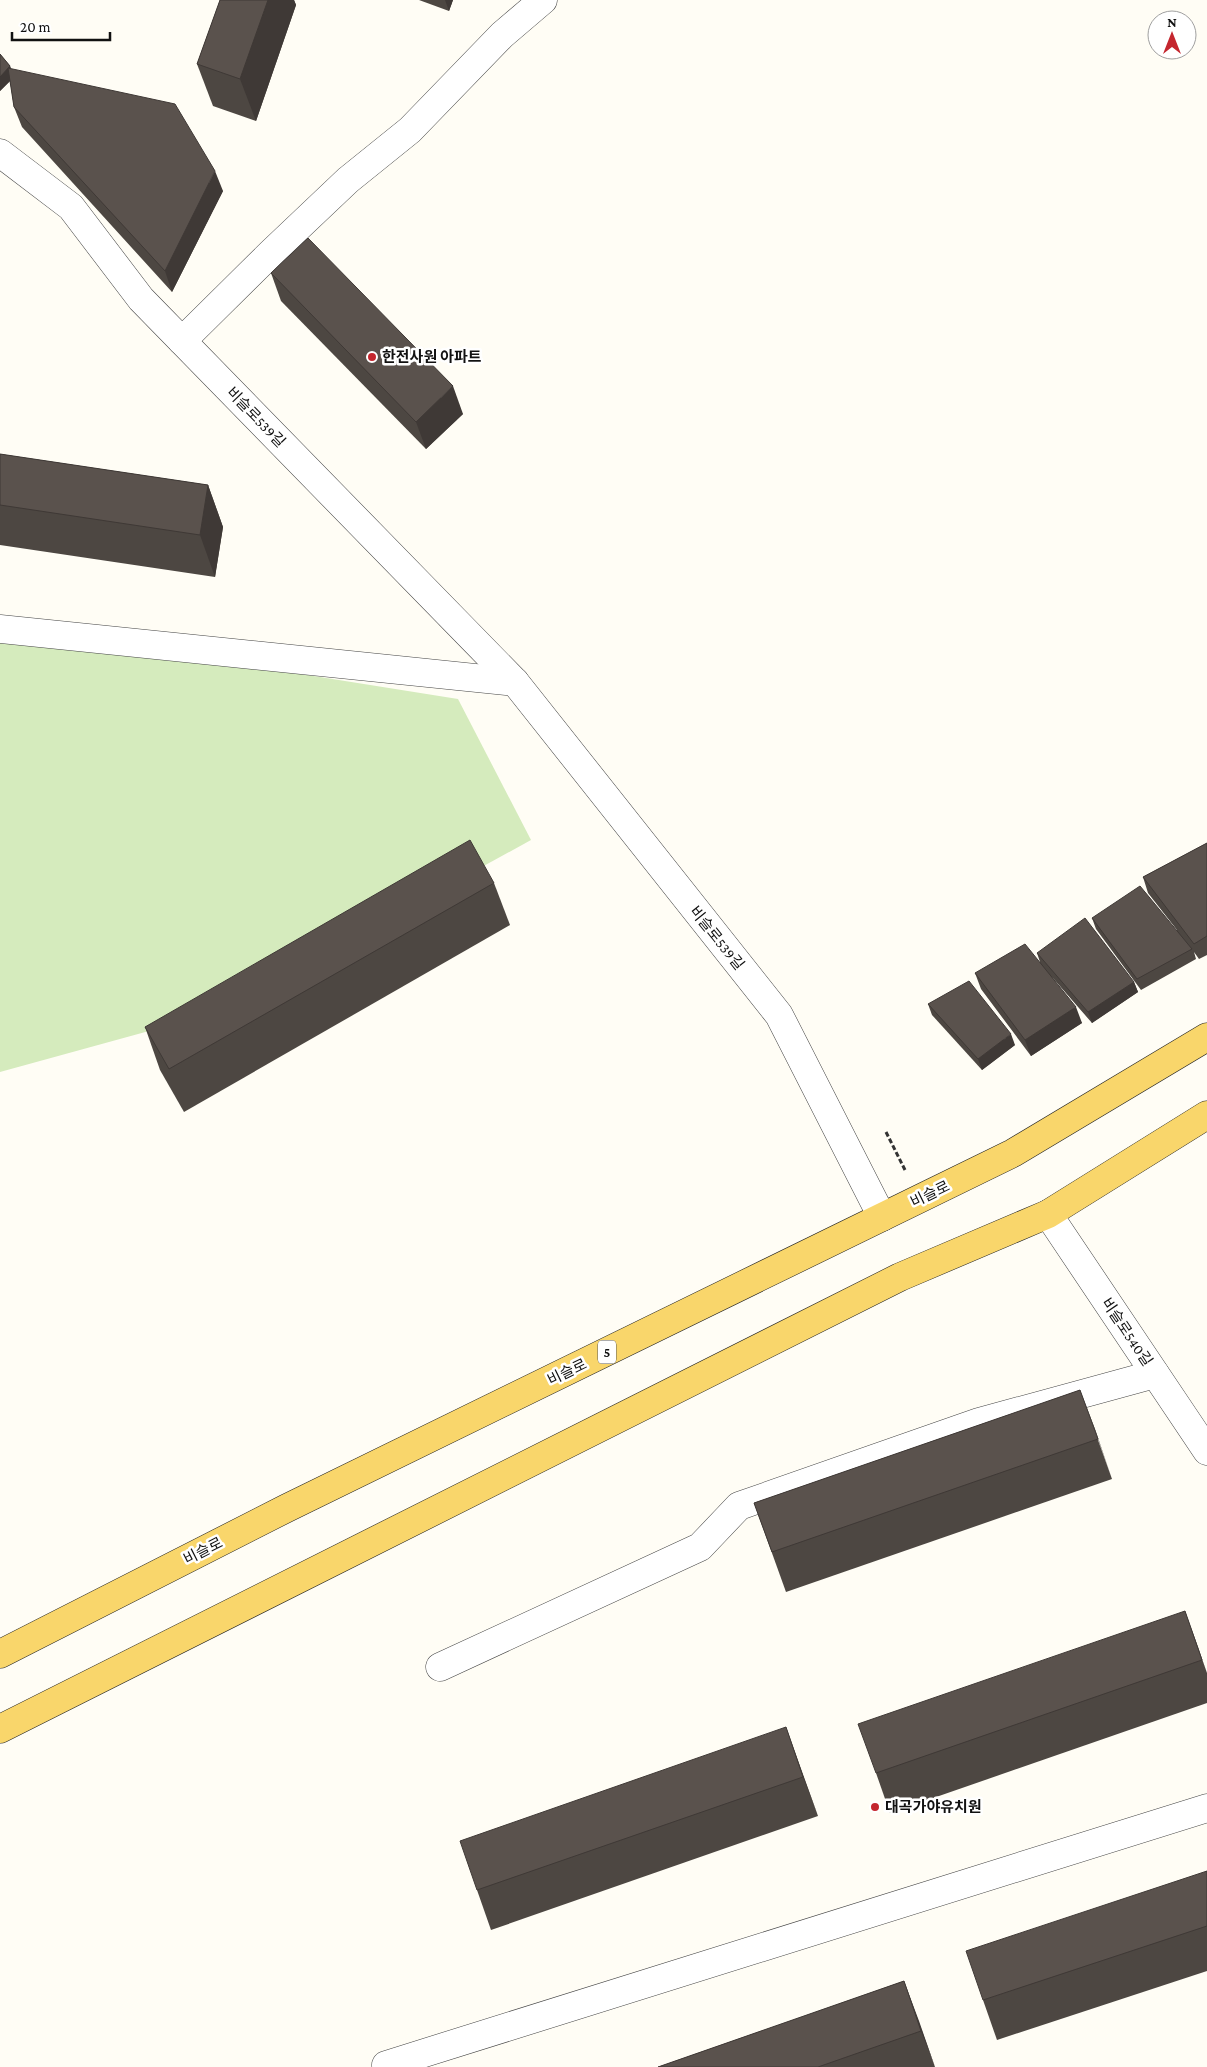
<svg xmlns="http://www.w3.org/2000/svg" width="1207" height="2067" viewBox="0 0 1207 2067" font-family="'Crimson Pro','Noto Sans KR',serif">
	<style>
		.green { fill: #d5ebbd }
		.lines { fill: none; stroke-linecap: round; stroke-linejoin: round }
		.minor-casing { stroke: #444; stroke-width: 29 }
		.primary-casing { stroke: #222; stroke-width: 29 }
		.path { stroke: #333; stroke-width: 3; stroke-dasharray: 5 2.5; stroke-linecap: butt }
		.minor { stroke: #fff; stroke-width: 28 }
		.primary { stroke: #f9d66b; stroke-width: 28 }
		.wall { fill: #4d4742 }
		.shaded-wall { fill: #3f3936 }
		.building { fill: #5a524d; stroke: #3f3936 }
		.poi-dot { fill: #c4262e; stroke: #fff; stroke-width: 2 }
		.labels { text-anchor: middle; stroke-width: 5; stroke-linejoin: round; paint-order: stroke }
		.shield { fill: #fff; stroke: #585858; stroke-width: 1 }
		.shield-label { font-size: 14px; font-weight: bold; fill: #111 }
		.poi-label { font-size: 15px; font-weight: bold; fill: #111; stroke: #fff; text-anchor: start }
		.street-label { font-size: 15px; fill: #111; stroke: #fff }
	</style>
	<rect width="100%" height="100%" fill="#fffdf5"/>
	<!-- green -->
	<path class="green" d="M0,626L458,699L531,840L218,1012L0,1072Z"/>
	<g class="lines">
		<defs>
			<g id="minor">
				<path d="M0,153L71,207L141,299L515,682L779,1015L882,1217"/>
				<path d="M182,341L271,253L348,180L410,130L502,35L543,0"/>
				<path d="M0,629L515,682"/>
				<path d="M1048,1214L1207,1451"/>
				<path d="M440,1667L700,1547L739,1506L979,1422L1155,1374"/>
				<path d="M386,2065L1207,1808"/>
			</g>
			<g id="primary">
				<path d="M0,1654L287,1508L1013,1153L1207,1037"/>
				<path d="M0,1729L900,1277L1048,1214L1207,1115"/>
			</g>
		</defs>
		<!-- minor casing -->
		<use href="#minor" class="minor-casing"/>
		<!-- primary casing -->
		<use href="#primary" class="primary-casing"/>
		<!-- path -->
		<path class="path" d="M886,1132L906,1172"/>
		<!-- minor -->
		<use href="#minor" class="minor"/>
		<!-- primary -->
		<use href="#primary" class="primary"/>
	</g>
	<!-- wall -->
	<g class="wall">
		<path d="M220,0H294L296,5L256,121L213,106L197,64Z"/>
		<path d="M419,0H453L449,11Z"/>
		<path d="M0,54L10,66L11,69L223,191L172,292L22,127L14,107L10,81L0,91Z"/>
		<path d="M271,273L463,414L426,449L281,301Z"/>
		<path d="M0,454L208,485L223,527L215,577L0,545Z"/>
		<path d="M1207,843V955L1199,959L1194,952L1196,959L1141,990L1096,929L1092,918L1177,930L1148,893L1143,877Z"/>
		<path d="M494,883L510,925L184,1112L160,1070L145,1027Z"/>
		<path d="M1037,953L1134,982L1138,992L1092,1023L1052,977L1082,1023L1031,1056L981,989L975,973L1040,962Z"/>
		<path d="M928,1004L1015,1045L982,1070L932,1015Z"/>
		<path d="M1080,1390L1112,1479L786,1592L754,1503Z"/>
		<path d="M1185,1611L1207,1673V1703L890,1813L876,1773Z"/>
		<path d="M786,1727L818,1816L491,1930L477,1890Z"/>
		<path d="M1207,1871V1971L997,2040L983,2000Z"/>
		<path d="M904,1981L935,2067H658Z"/>
	</g>
	<!-- shaded-wall -->
	<g class="shaded-wall">
		<path d="M268,0H294L296,5L256,121L240,79Z"/>
		<path d="M445,0H453L449,11Z"/>
		<path d="M10,66L14,77L0,91V77Z"/>
		<path d="M215,171L223,191L172,292L165,271Z"/>
		<path d="M453,386L463,414L426,449L416,422Z"/>
		<path d="M208,485L223,527L215,577L200,535Z"/>
		<path d="M1134,982L1138,992L1092,1023L1088,1012Z"/>
		<path d="M1076,1007L1082,1023L1031,1056L1025,1040Z"/>
		<path d="M1011,1034L1015,1045L982,1070L978,1059Z"/>
		<path d="M1080,1390L1095,1429L1112,1479L1098,1439Z"/>
		<path d="M1185,1611L1199,1650L1207,1674Z"/>
		<path d="M786,1727L800,1767L818,1816L803,1777Z"/>
		<path d="M904,1981L919,2021L935,2067L921,2031Z"/>
	</g>
	<!-- building -->
	<g class="building">
		<path d="M220,0H268L240,79L197,64Z"/>
		<path d="M0,54L10,66L0,77Z"/>
		<path d="M8,68L175,104L215,171L165,271L14,107Z"/>
		<path d="M308,238L453,386L416,422L271,273Z"/>
		<path d="M0,454L208,485L200,535L0,505Z"/>
		<path d="M470,840L494,883L169,1069L145,1027Z"/>
		<path d="M1207,843V936L1194,944L1143,877Z"/>
		<path d="M1140,886L1192,949L1137,979L1092,918Z"/>
		<path d="M1085,918L1134,982L1088,1012L1037,953Z"/>
		<path d="M1025,944L1076,1007L1025,1040L975,973Z"/>
		<path d="M969,981L1011,1034L978,1059L928,1004Z"/>
		<path d="M1080,1390L1098,1439L772,1552L754,1503Z"/>
		<path d="M1185,1611L1202,1660L876,1773L858,1724Z"/>
		<path d="M786,1727L803,1777L477,1890L460,1841Z"/>
		<path d="M1207,1871V1926L983,2000L966,1951Z"/>
		<path d="M904,1981L921,2031L818,2067H658Z"/>
	</g>
	<!-- markers -->
	<g class="poi-dot">
		<circle cx="372" cy="357" r="5"/>
		<circle cx="875" cy="1807" r="5"/>
	</g>
	<g class="labels">
		<!-- shield labels -->
		<rect class="shield" x="598" y="1340.5" width="18" height="23" rx="4"/>
		<g class="shield-label">
			<text x="607" y="1357">5</text>
		</g>
		<!-- poi labels -->
		<g class="poi-label">
			<text x="382" y="362">한전사원 아파트</text>
			<text x="885" y="1812">대곡가야유치원</text>
		</g>
		<!-- street labels -->
		<g class="street-label">
			<text transform="translate(256 417) rotate(46)" y="5">비슬로539길</text>
			<text transform="translate(717 938) rotate(51)" y="5">비슬로539길</text>
			<text transform="translate(930 1194) rotate(-26)" y="5">비슬로</text>
			<text transform="translate(1127 1332) rotate(56)" y="5">비슬로540길</text>
			<text transform="translate(567 1372) rotate(-26)" y="5">비슬로</text>
			<text transform="translate(203 1551) rotate(-27)" y="5">비슬로</text>
		</g>
	</g>
	<!-- north arrow -->
	<g transform="translate(1172 35)"><circle r="24" fill="#ffffff" stroke="#a0a0a0"/>
	<path d="M0-4L9 19L0 12L-9 19Z" fill="#c4262e"/>
	<text y="-8" font-size="14" font-weight="bold" text-anchor="middle" fill="#111111">N</text>
	</g>
	<!-- scale -->
	<path d="M12 32v8h98v-8" fill="none" stroke="#111111" stroke-width="2.5"/>
	<text x="20" y="32" font-size="15" fill="#111111" stroke="#ffffff" stroke-width="4" paint-order="stroke">20 m</text>
</svg>
